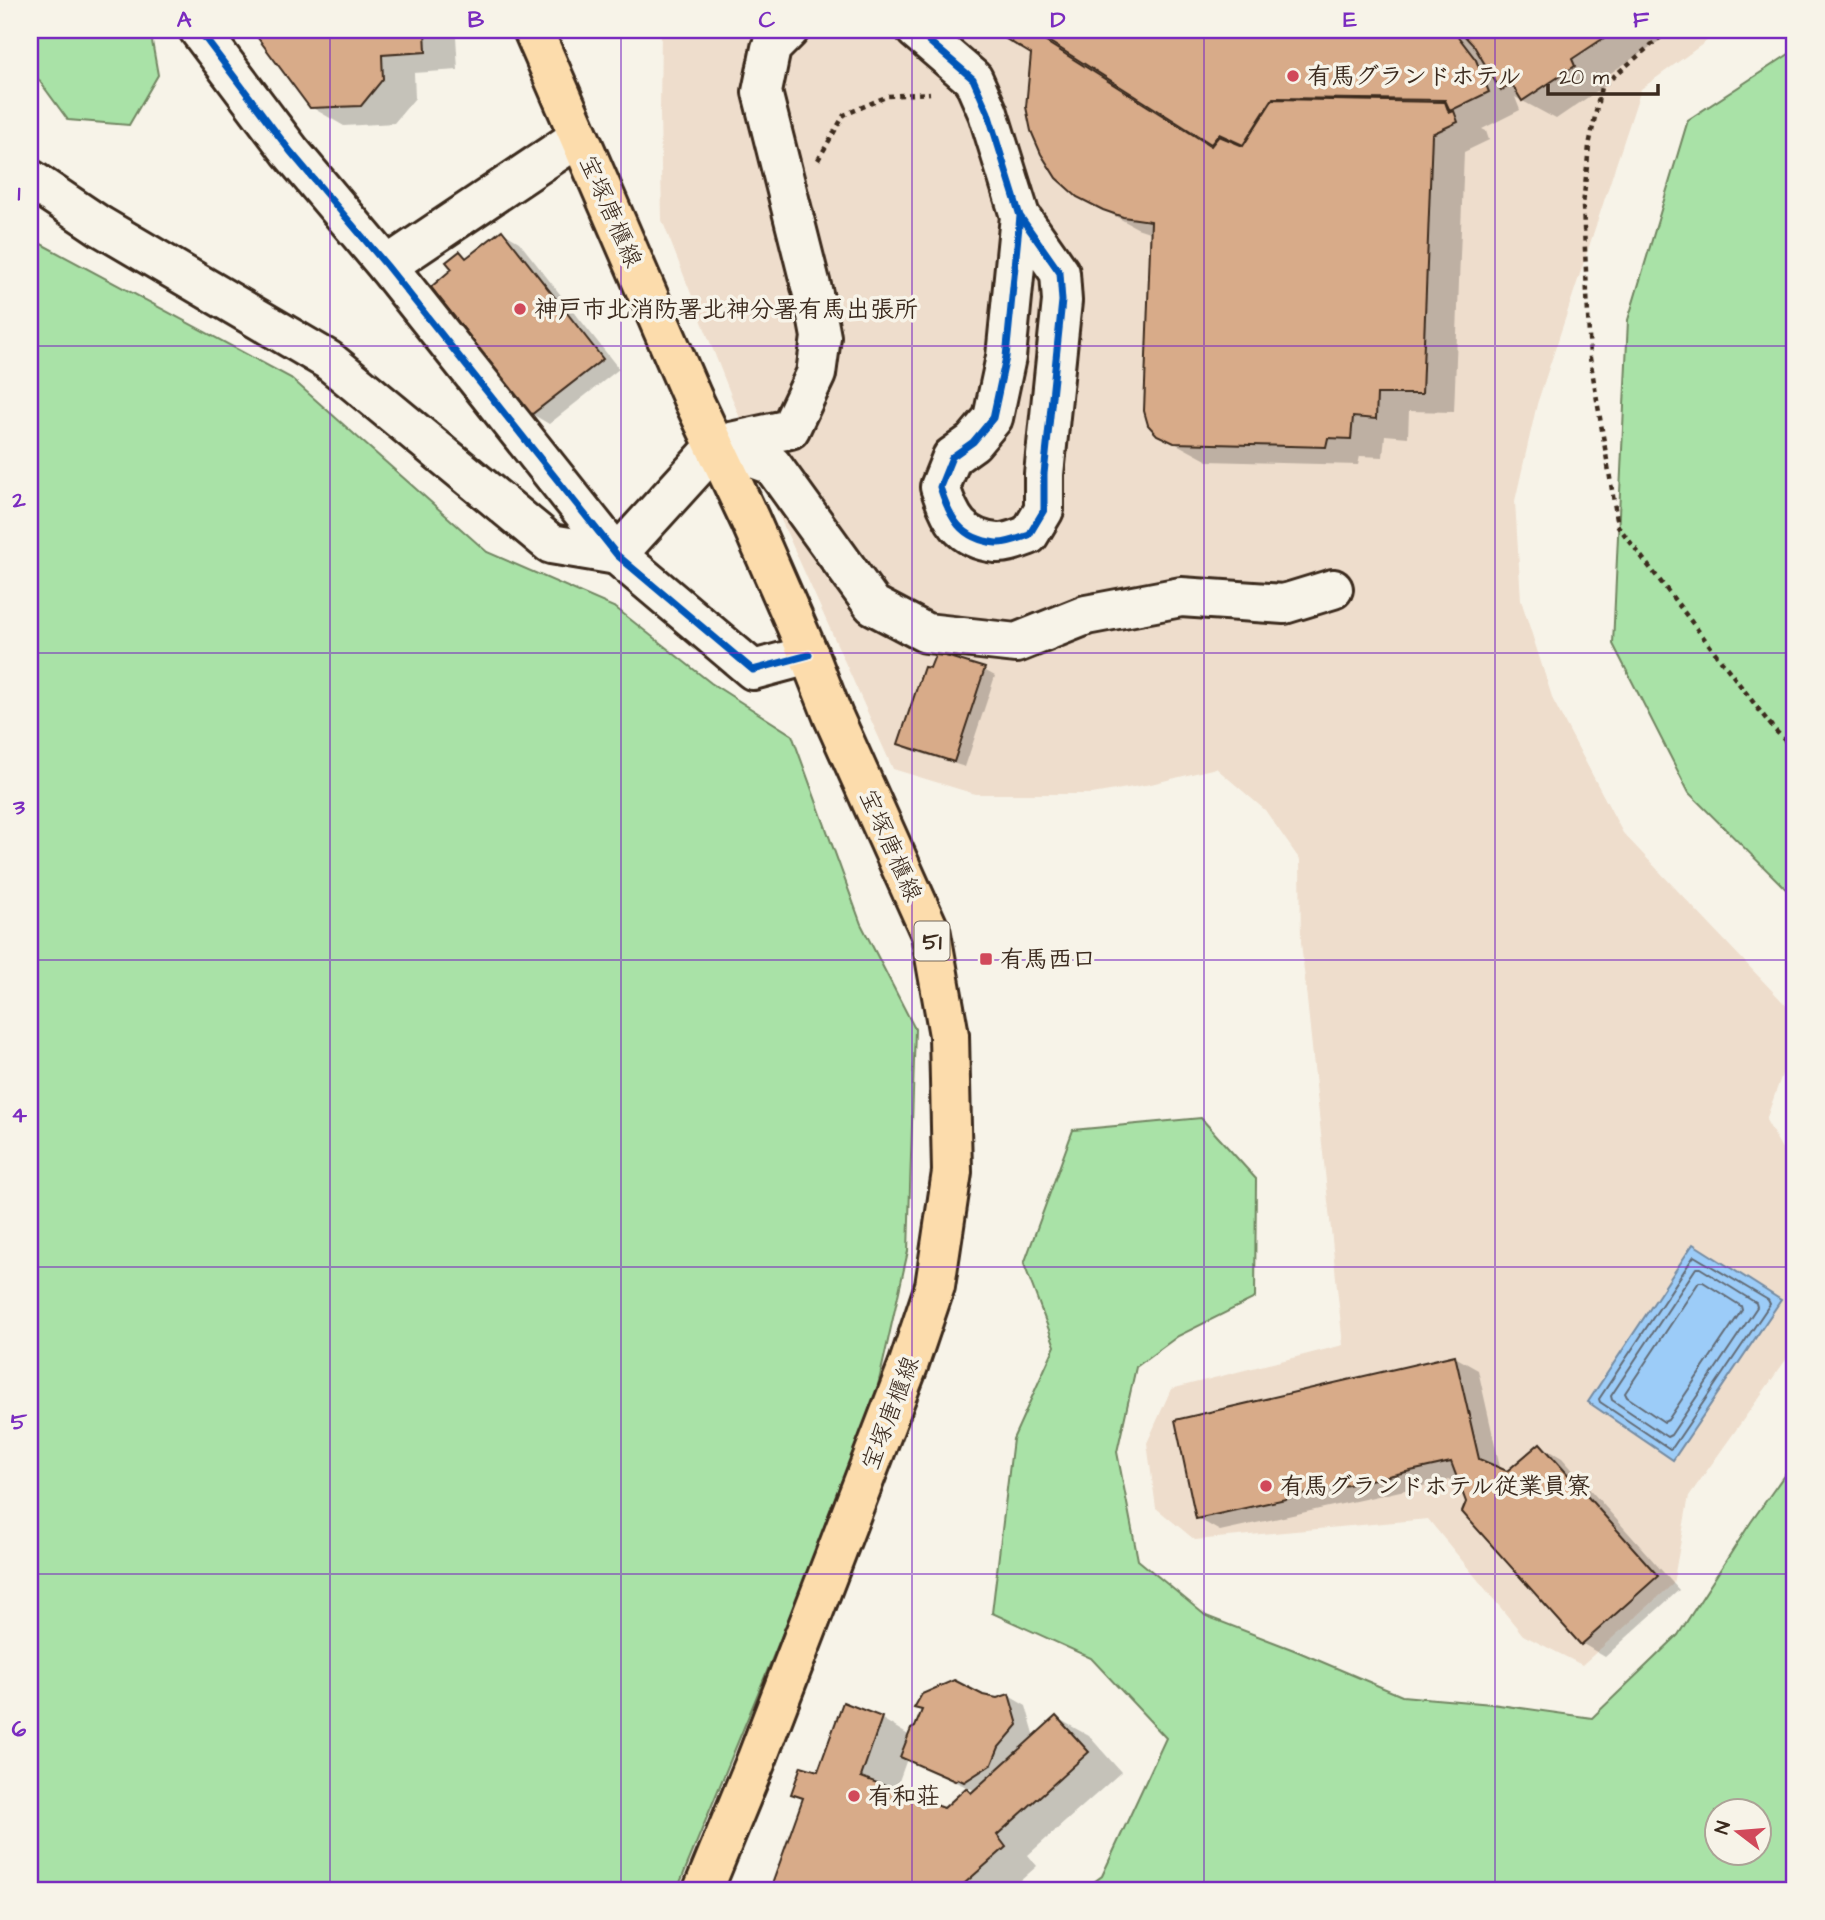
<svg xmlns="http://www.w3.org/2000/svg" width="1825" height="1920" viewBox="0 0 1825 1920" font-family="'Architects Daughter','Klee One',sans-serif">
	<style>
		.built { fill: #edc }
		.green { fill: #a9e2a7; stroke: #728662; stroke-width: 2; fill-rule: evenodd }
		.water { fill: #9cccf8; stroke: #758ba1; stroke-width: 2 }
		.shadow { fill: #0003; fill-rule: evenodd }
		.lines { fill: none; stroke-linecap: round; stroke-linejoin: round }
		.shore { stroke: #626b75; stroke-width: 2 }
		.building { fill: #d8ab89; stroke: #3b2a1e; stroke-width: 2 }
		.minor-casing { stroke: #3b2a1e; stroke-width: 44 }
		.major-casing { stroke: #3b2a1e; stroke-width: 44 }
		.path { stroke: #3b2a1e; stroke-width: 4.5; stroke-dasharray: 5 5; stroke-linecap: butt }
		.minor { stroke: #f7f3e8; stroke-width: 38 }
		.major { stroke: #fcdcac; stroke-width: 38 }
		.cycleway-casing { stroke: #f7f3e8; stroke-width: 11 }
		.cycleway { stroke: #0057b8; stroke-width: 7 }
		.grid { fill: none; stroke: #7b2cbf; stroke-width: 2; stroke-opacity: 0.55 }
		.poi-dot { fill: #d1495b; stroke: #f7f3e8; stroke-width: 2.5 }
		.labels { text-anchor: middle; stroke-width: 7; stroke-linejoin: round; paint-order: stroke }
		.shield { fill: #f7f3e8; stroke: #73665b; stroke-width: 2 }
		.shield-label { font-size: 23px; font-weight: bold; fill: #3b2a1e }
		.poi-label { font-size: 24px; font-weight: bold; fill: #3b2a1e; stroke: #f7f3e8; text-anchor: start }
		.street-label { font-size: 24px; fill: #3b2a1e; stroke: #f7f3e8 }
		.neatline { fill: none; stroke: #7b2cbf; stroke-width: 2.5 }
		.grid-label { font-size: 23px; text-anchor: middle; font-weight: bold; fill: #7b2cbf }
	</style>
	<rect width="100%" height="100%" fill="#f7f3e8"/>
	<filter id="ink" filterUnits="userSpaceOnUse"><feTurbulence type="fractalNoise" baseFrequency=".0143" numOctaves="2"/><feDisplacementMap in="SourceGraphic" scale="14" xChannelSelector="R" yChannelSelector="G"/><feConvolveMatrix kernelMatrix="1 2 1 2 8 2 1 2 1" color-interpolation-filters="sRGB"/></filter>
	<g filter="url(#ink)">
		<!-- built -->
		<path class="built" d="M661,30H1722L1641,89L1537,404L1515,501L1521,600L1553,700L1623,833L1795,1015V1037L1766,1120L1795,1172V1347L1689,1496L1673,1584L1582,1665L1523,1635L1428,1519L1195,1540L1156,1508L1147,1443L1171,1389L1343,1345L1301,942L1300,860L1265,810L1216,768L1151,784L1092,794H975L893,769L773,502L662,220L660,112Z"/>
		<!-- green -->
		<g class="green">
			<path d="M30,30H150L158,75L129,125L68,120L30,68Z"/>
			<path d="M1795,50V898L1689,793L1613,644L1628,320L1688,120Z"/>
			<path d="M30,238L291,378L487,552L616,608L711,683L792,735L861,924L915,1029L908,1251L870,1421L677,1890H30Z"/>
			<path d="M1201,1118L1256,1179L1255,1298L1178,1336L1136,1367L1117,1452L1138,1560L1206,1616L1294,1650L1402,1696L1492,1704L1592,1718L1678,1635L1751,1522L1795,1460V1890H1083L1102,1876L1166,1738L1091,1658L992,1613L1013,1439L1055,1346L1024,1264L1073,1130ZM1716,1812H1758V1854H1716Z"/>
		</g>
		<!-- water -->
		<path class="water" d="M1693,1244L1781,1300L1673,1460L1588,1402Z"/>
		<!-- shadow -->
		<g class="shadow">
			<path d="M254,30H504V33L456,36L458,70L414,73L415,98L394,123L344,126L311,107Z"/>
			<path d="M596,30H628V31L601,33Z"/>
			<path d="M994,30H1452L1469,40L1462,30H1676L1603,78L1606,85L1556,119L1515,97L1520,110L1482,129L1486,131L1489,140L1464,152L1454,412L1409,411L1408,437L1385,435L1383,457L1360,456L1358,465L1208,461L1158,434L1152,233L1137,228L1078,196L1033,53ZM1423,98L1454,99V101L1423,103ZM1219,132L1232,139L1220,138L1205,152L1203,150Z"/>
			<path d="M502,232L519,242L619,369L549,424L532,414L455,270L460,253L469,258Z"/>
			<path d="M984,670L995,676L965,767L911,750L900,743L931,671Z"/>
			<path d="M1455,1357L1478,1370L1501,1471L1507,1473L1540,1445L1562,1458L1679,1590L1605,1657L1583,1644L1464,1512L1468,1502L1459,1478L1220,1531L1197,1518Z"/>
			<path d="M982,1696L998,1699L1009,1696L1026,1706L1035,1737L1057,1718L1089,1736L1121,1772L1028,1855L1037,1866L1010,1890H772L804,1799L793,1793L819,1773L844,1705L882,1719L910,1736L917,1729L924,1711L917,1707ZM907,1759L919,1766L976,1791L944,1810L895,1792Z"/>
		</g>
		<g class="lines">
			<!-- shore -->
			<g class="shore">
				<path d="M1694,1256L1768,1300L1770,1304L1673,1447L1670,1449L1600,1402L1599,1399Z"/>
				<path d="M1696,1268H1700L1756,1303L1757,1307L1671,1435L1667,1437L1612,1400L1611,1396Z"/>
				<path d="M1699,1282H1703L1741,1306L1742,1310L1668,1420L1664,1422L1627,1397L1625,1393Z"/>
			</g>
		</g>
		<!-- building -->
		<g class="building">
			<path d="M252,30H425L426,52L382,55L383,79L361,106L310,108Z"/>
			<path d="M991,30H1027L1211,146L1219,136L1243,146L1273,99L1445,102L1449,113L1454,111L1458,122L1432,134L1422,394H1377L1376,419L1353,417L1351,439L1328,438L1326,447L1174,443L1157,435L1148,425L1144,411L1151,221L1123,217L1103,210L1077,197L1056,178L1041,154L1031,131L1026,107L1031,54Z"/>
			<path d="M1031,30H1453L1476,60L1489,92L1450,111L1445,100L1273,98L1243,145L1219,134L1211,144Z"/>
			<path d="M1459,30H1616L1572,59L1575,66L1522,101L1511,83L1501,91L1474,46Z"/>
			<path d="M502,230L603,359L531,415L431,287L452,269L446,262L460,251L466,258Z"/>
			<path d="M936,653L985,668L954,762L898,744L924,667L930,668Z"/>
			<path d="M1455,1355L1479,1459L1507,1471L1540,1443L1658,1576L1581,1645L1462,1512L1466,1502L1451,1462L1196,1519L1175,1420Z"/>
			<path d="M954,1680L983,1695L997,1698L1009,1694L1018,1725L999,1747L992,1764L964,1782L958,1779L955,1781L900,1757L911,1729L915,1727L922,1710L914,1708L922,1694Z"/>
			<path d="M843,1702L882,1717L861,1777L944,1808L966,1788L971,1793L1056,1716L1089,1752L997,1835L1006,1847L957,1890H770L803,1798L791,1794L801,1766L818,1771Z"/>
		</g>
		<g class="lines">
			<defs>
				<g id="minor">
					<path d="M199,30L290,151L387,266L617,555L753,670L809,655"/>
					<path d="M916,30L973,79L988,113L1020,216L1060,273L1062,301L1044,474V510L1029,535C1020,538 1006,544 996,543C960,539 950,518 940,487L952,457L973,442L993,418L1006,357L1020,216"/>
					<path d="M30,179L100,226L328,360L551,544L617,555"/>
					<path d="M387,266L579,137"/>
					<path d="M717,445L772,465L873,605L926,633L1016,643L1086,615L1181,597L1284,604L1333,589"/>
					<path d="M617,555L717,445L790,429L816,374L821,337L813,294L762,92L771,48L789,30"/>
				</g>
				<path id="major" d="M533,30L692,397L750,520L809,655L833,716L931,934L949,1035L952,1172L935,1286L908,1366L756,1761L703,1890"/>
			</defs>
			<!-- minor casing -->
			<use href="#minor" class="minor-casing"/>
			<!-- major casing -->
			<use href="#major" class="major-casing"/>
			<!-- path -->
			<g class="path">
				<path d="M1669,30L1601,87L1589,146L1583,206L1590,358L1618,526L1773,728L1795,751"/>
				<path d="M818,160L844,115L888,96L930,93"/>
			</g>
			<!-- minor -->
			<use href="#minor" class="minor"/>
			<!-- major -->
			<use href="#major" class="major"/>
			<defs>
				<g id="cycleway">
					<path d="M199,30L290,151L387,266L617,555L753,670L809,655"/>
					<path d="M916,30L973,79L988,113L1020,216L1060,273L1062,301L1044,474V510L1029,535C1020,538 1006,544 996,543C960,539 950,518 940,487L952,457L973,442L993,418L1006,357L1020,216"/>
				</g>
			</defs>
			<!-- cycleway casing -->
			<use href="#cycleway" class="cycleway-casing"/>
			<!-- cycleway -->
			<use href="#cycleway" class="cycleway"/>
		</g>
	</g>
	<!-- grid -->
	<path class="grid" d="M330,30V1890M621,30V1890M912,30V1890M1204,30V1890M1495,30V1890M30,346H1795M30,653H1795M30,960H1795M30,1267H1795M30,1574H1795"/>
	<!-- markers -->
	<g class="poi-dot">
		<circle cx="1293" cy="76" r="7"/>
		<circle cx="520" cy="309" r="7"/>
		<rect x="979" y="952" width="14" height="14" rx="3.5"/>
		<circle cx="1266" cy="1486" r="7"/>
		<circle cx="854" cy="1796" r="7"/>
	</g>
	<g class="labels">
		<!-- shield labels -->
		<rect class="shield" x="914.5" y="921.5" width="35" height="39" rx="5"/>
		<g class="shield-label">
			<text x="932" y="949">51</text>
		</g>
		<!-- poi labels -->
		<g class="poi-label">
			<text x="1307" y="84">有馬グランドホテル</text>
			<text x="534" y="317">神戸市北消防署北神分署有馬出張所</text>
			<text x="1000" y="967">有馬西口</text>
			<text x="1280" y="1494">有馬グランドホテル従業員寮</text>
			<text x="868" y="1804">有和荘</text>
		</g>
		<!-- street labels -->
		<g class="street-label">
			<text transform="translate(611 211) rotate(66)" y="8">宝塚唐櫃線</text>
			<text transform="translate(891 845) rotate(66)" y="8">宝塚唐櫃線</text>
			<text transform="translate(890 1413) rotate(-69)" y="8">宝塚唐櫃線</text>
		</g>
	</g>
	<!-- margin -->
	<rect width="1825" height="1920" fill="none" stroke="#f7f3e8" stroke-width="77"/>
	<!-- north arrow -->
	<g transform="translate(1738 1832) rotate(286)"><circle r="33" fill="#f7f3e8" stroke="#aca397" stroke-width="2"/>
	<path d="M0-5L12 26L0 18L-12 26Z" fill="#d1495b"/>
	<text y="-10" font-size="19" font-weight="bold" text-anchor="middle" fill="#3b2a1e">N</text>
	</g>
	<!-- scale -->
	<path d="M1548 84v10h110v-10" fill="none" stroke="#3b2a1e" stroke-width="3.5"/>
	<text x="1559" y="84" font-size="21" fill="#3b2a1e" stroke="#f7f3e8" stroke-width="5" paint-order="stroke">20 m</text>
	<rect x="38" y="38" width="1748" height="1844" class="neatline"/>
	<g class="grid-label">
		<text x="184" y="27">A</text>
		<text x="476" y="27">B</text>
		<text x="767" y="27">C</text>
		<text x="1058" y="27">D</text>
		<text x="1350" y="27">E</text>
		<text x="1641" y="27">F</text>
		<text x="19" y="200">1</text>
		<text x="19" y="507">2</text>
		<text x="19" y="814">3</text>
		<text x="19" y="1122">4</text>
		<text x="19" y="1429">5</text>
		<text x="19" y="1736">6</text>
	</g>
</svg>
